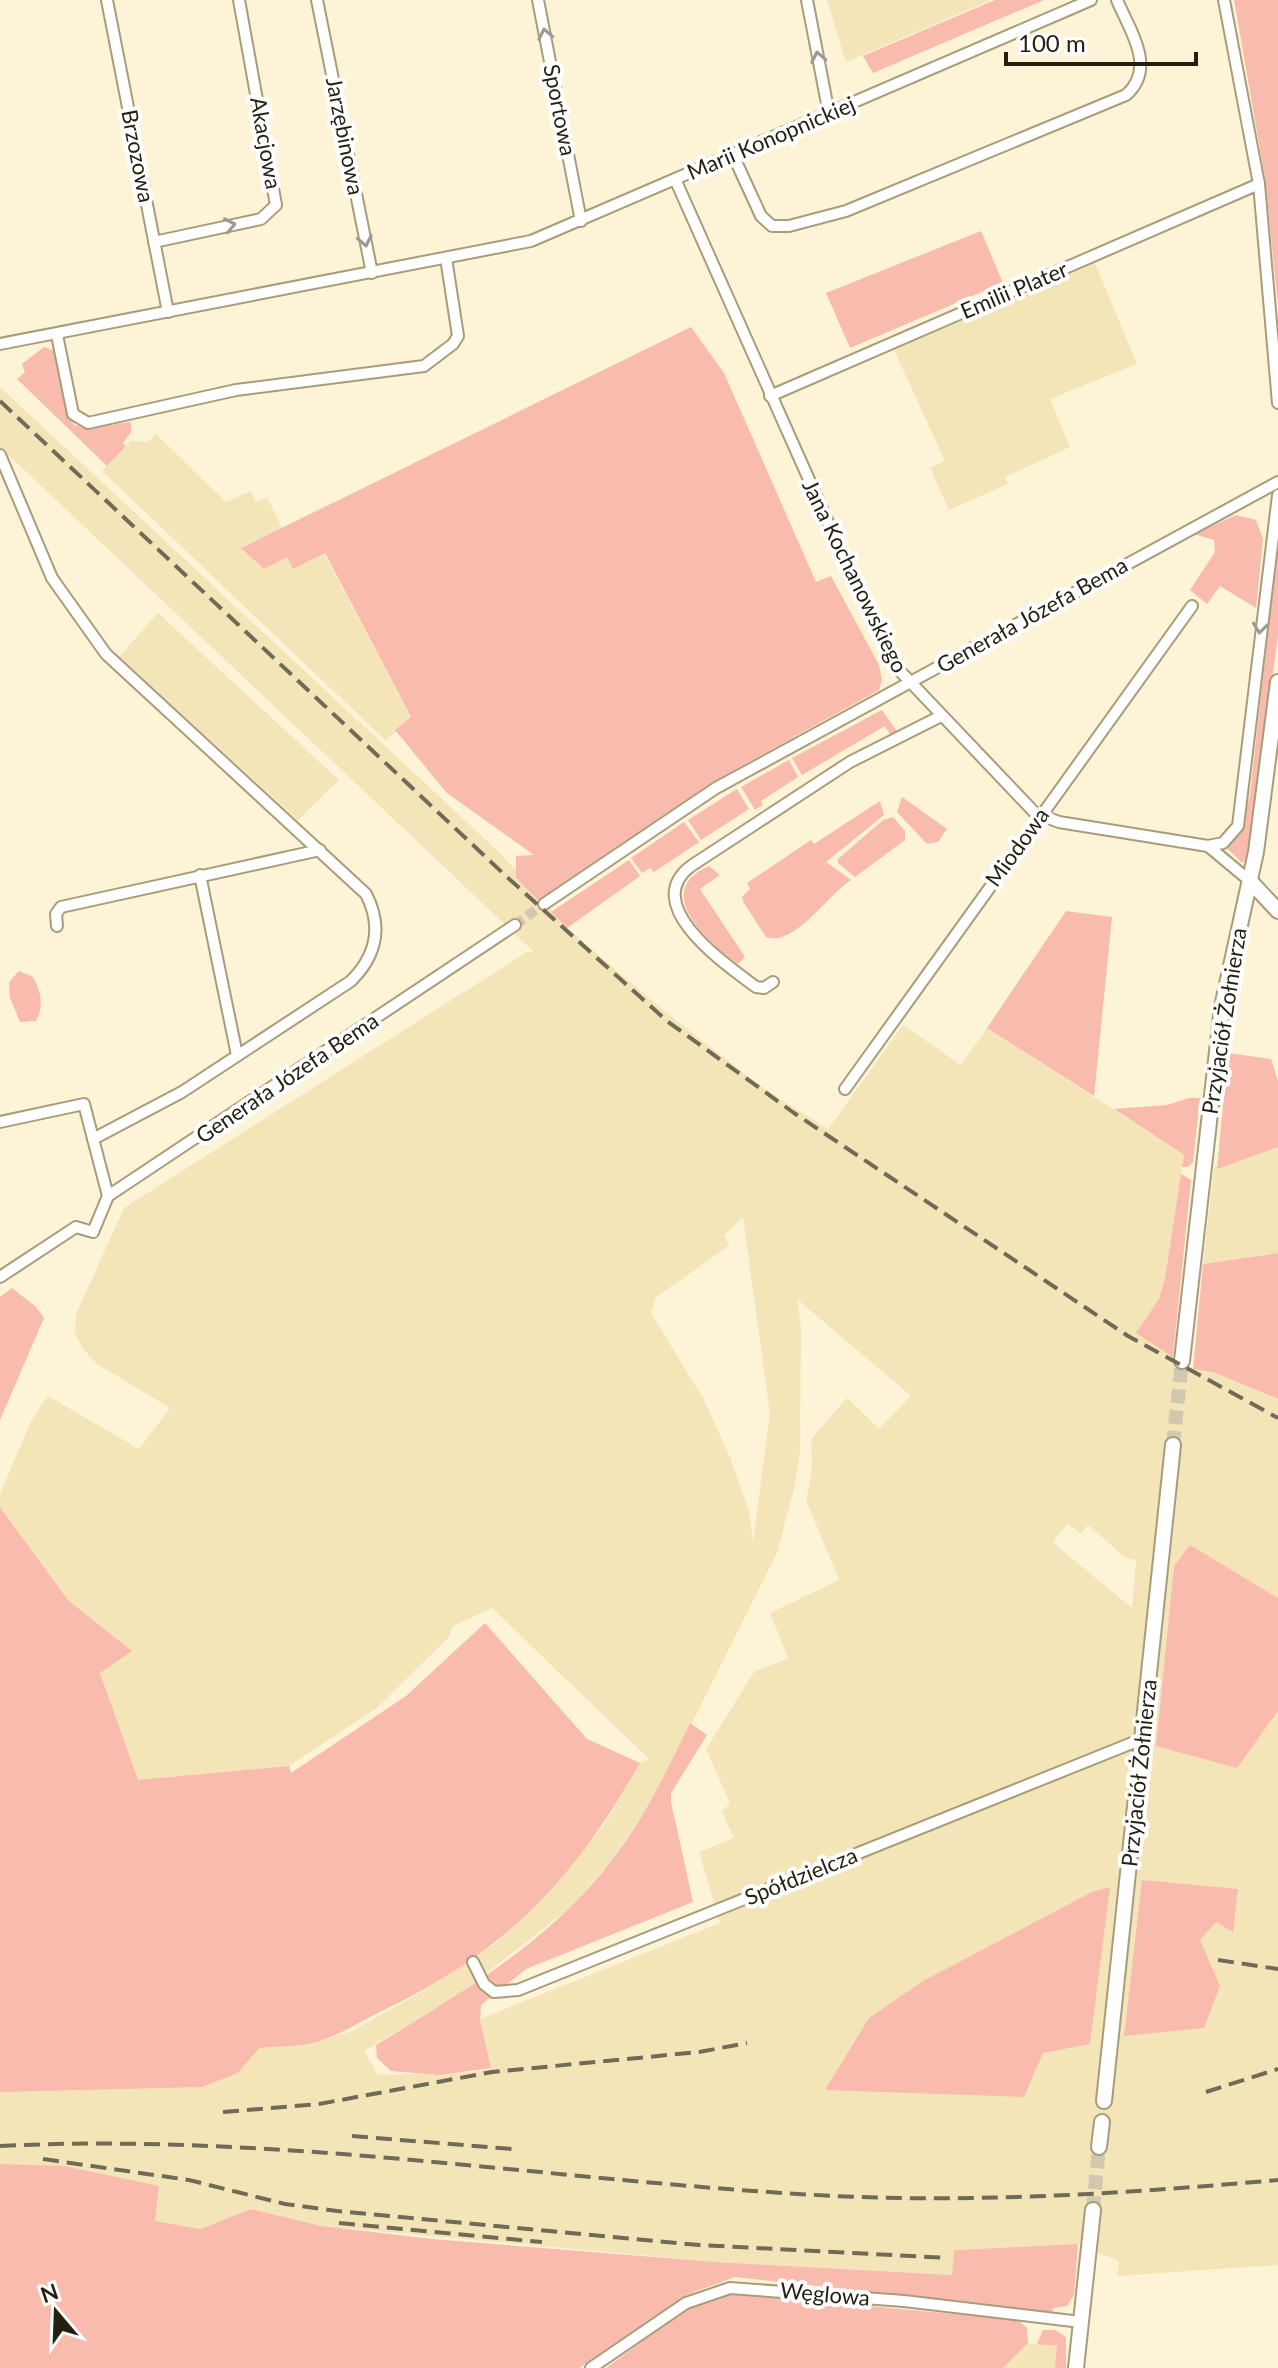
<svg xmlns="http://www.w3.org/2000/svg" width="1278" height="2368" viewBox="0 0 1278 2368" font-family="Lato,sans-serif">
	<style>
		.built { fill: #f4e5b9; fill-rule: evenodd }
		.green { fill: #f9bbae }
		.lines { fill: none; stroke-linecap: round; stroke-linejoin: round }
		.street-tunnel { stroke: #d1c9af; stroke-width: 10; stroke-dasharray: 10 5; stroke-linecap: butt }
		.secondary-tunnel { stroke: #d1c9af; stroke-width: 14; stroke-dasharray: 14 7; stroke-linecap: butt }
		.street-casing { stroke: #a89c7a; stroke-width: 14 }
		.secondary-casing { stroke: #a89c7a; stroke-width: 18 }
		.street { stroke: #fff; stroke-width: 10 }
		.secondary { stroke: #fff; stroke-width: 14 }
		.rail { stroke: #706a57; stroke-width: 4; stroke-dasharray: 16 8; stroke-linecap: butt }
		.oneway { stroke: #9c9a94 }
		.labels { text-anchor: middle; stroke-width: 8; stroke-linejoin: round; paint-order: stroke }
		.street-label { font-size: 22px; fill: #231f11; stroke: #fff }
	</style>
	<rect width="100%" height="100%" fill="#fdf3d6"/>
	<!-- built -->
	<g class="built">
		<path d="M827,0H991L846,62Z"/>
		<path d="M1095,263L1137,364L1050,399L1070,447L1005,477L1008,484L949,510L930,468L945,461L894,350Z"/>
		<path d="M0,387L502,855L567,928L664,1011L766,1090L828,1129L903,1025L961,1065L987,1028L1184,1155L1165,1278L1159,1299L1137,1333L1193,1369L1213,1372L1278,1399V2265L1117,2276L1119,2261L1078,2244L954,2250L953,2275L716,2262L322,2226L251,2209L200,2229L155,2221L159,2187L0,2169V2092L238,2073L259,2048L311,2044L352,2031L425,1990L496,1943L604,1826L640,1763L649,1759L492,1608L453,1626L448,1638L377,1708L289,1766L137,1781L100,1672L131,1650L68,1600L0,1507V1494L31,1421L48,1396L139,1449L170,1408L97,1364L83,1349L75,1333L76,1314L124,1208L527,952H534L0,447ZM743,1217L770,1414L753,1542L749,1512L730,1457L704,1400L651,1313L656,1297L729,1246L724,1235ZM797,1299L911,1396L879,1429L847,1398L811,1439L812,1472L806,1500L839,1580L770,1613L788,1658L754,1672L706,1749L730,1803L722,1812L734,1838L699,1852L720,1923L480,2019L490,2068L473,2072L378,2075L364,2051L460,1994L571,1907L611,1861L659,1789L777,1553L795,1485L800,1450L801,1327ZM1068,1524L1081,1534L1088,1525L1126,1558L1136,1560L1132,1608L1052,1542Z"/>
		<path d="M156,434L226,502L251,491L256,502L267,497L282,528L242,547L257,560L287,557L294,568L324,553L411,718L386,741L102,471L131,441L148,442Z"/>
		<path d="M158,613L339,780L298,820L119,657Z"/>
		<path d="M1278,1147V1253L1203,1264L1214,1167Z"/>
		<path d="M1028,2343L1057,2346L1055,2368H1003Z"/>
	</g>
	<!-- green -->
	<g class="green">
		<path d="M995,0H1044L873,73L863,56Z"/>
		<path d="M1234,0H1278V306L1265,178Z"/>
		<path d="M981,231L1003,283L850,348L826,293Z"/>
		<path d="M691,327L724,373L816,582L831,576L879,665L882,680L879,690L714,781L538,900L516,878V856L534,855L447,793L395,730L411,717L325,553L293,569L287,557L264,569L241,548Z"/>
		<path d="M44,347L54,351L67,414L74,425L88,428L131,422V432L123,443L126,446L107,466L17,379L25,372L22,364Z"/>
		<path d="M1236,515L1256,520L1263,539L1256,608L1220,586L1207,604L1190,590L1215,552L1214,540L1194,534Z"/>
		<path d="M1278,542V635L1248,858L1242,863L1226,847L1241,833L1250,794Z"/>
		<path d="M882,710L898,733L890,734L885,726L802,775L792,758Z"/>
		<path d="M789,760L798,777L761,801L763,805L755,810L741,787Z"/>
		<path d="M737,789L749,809L701,840L688,820Z"/>
		<path d="M902,797L947,829L938,842L927,844L897,812Z"/>
		<path d="M880,801L884,815L826,862L851,880C830,892 794,948 766,937L744,903L742,897L750,889L747,883L811,840L814,844Z"/>
		<path d="M893,817L905,831V840L855,877L838,863V859L883,820Z"/>
		<path d="M684,822L699,842L654,872L650,868L642,873L631,858Z"/>
		<path d="M629,860L640,876L567,928L551,912Z"/>
		<path d="M709,866L720,875L700,889L745,957L738,964C707,942 651,891 709,866Z"/>
		<path d="M1066,911L1112,917L1094,1096L987,1028Z"/>
		<path d="M19,971L33,977C41,991 44,1006 36,1021L20,1022L10,998L9,982Z"/>
		<path d="M1228,1053L1271,1059L1278,1081V1147L1217,1169Z"/>
		<path d="M1189,1098H1200L1193,1162L1188,1167H1182L1184,1155L1114,1109L1167,1105Z"/>
		<path d="M1181,1174L1191,1180L1173,1357L1136,1333L1159,1299L1165,1278Z"/>
		<path d="M1278,1253V1399L1213,1372L1193,1369L1203,1264Z"/>
		<path d="M12,1288L36,1307L44,1318L0,1420V1297Z"/>
		<path d="M0,1507L68,1600L132,1651L100,1673L138,1780L289,1766L291,1773L406,1696L485,1623L587,1739L640,1763C574,1879 507,1951 386,2009C362,2020 333,2040 308,2044C292,2047 275,2046 259,2048L238,2073L202,2087L0,2092Z"/>
		<path d="M1190,1545L1278,1598V1711L1237,1768L1156,1746L1174,1566Z"/>
		<path d="M690,1723L707,1735L671,1793V1802L693,1902L526,1969L481,2005L480,2020L491,2068L438,2075L391,2071L377,2058L376,2045C460,1994 551,1941 611,1861C644,1819 667,1771 690,1723Z"/>
		<path d="M1142,1880L1238,1889L1233,1932L1216,1922L1200,1940L1220,1986L1204,2028L1124,2036Z"/>
		<path d="M1110,1887L1090,2044L1043,2053L1024,2097L825,2090L869,2018L923,1981L1092,1892Z"/>
		<path d="M0,2164L64,2166L159,2186L155,2221L200,2229L251,2209L322,2226L432,2239L716,2262L952,2275L954,2250L1078,2244L1074,2295L1067,2306L1053,2308L1052,2312L735,2277L686,2295L579,2368H0Z"/>
		<path d="M730,2293L1018,2320L1027,2328L1028,2343L1003,2368H606L690,2306Z"/>
		<path d="M1043,2330H1055L1066,2337V2368H1055L1057,2346L1037,2344Z"/>
	</g>
	<g class="lines">
		<!-- street-tunnel -->
		<path class="street-tunnel" d="M515,925L544,904"/>
		<!-- secondary-tunnel -->
		<g class="secondary-tunnel">
			<path d="M1173,1445L1182,1361"/>
			<path d="M1093,2210L1099,2147"/>
		</g>
		<defs>
			<g id="street">
				<path d="M107,0L168,312"/>
				<path d="M317,0L372,273"/>
				<path d="M538,0L581,221"/>
				<path d="M807,0L829,114"/>
				<path d="M1224,0L1259,184L1278,403"/>
				<path d="M733,155L761,216L772,226H789L846,211L1126,95C1157,68 1130,31 1117,0"/>
				<path d="M675,179L860,594L899,670L1035,813L1059,822L1208,846L1250,881"/>
				<path d="M154,242L261,219L276,205L239,0"/>
				<path d="M57,335L73,414L88,423L236,390L424,366L453,344L458,336L446,258"/>
				<path d="M0,344L531,241L1091,0"/>
				<path d="M770,396L1259,184"/>
				<path d="M0,455L52,578L106,654L366,894C383,927 376,956 351,981L182,1092L93,1139"/>
				<path d="M1208,846L1223,843L1238,826L1278,495"/>
				<path d="M200,875L237,1055"/>
				<path d="M544,904L716,788L1278,482"/>
				<path d="M57,926L56,914L61,907L320,850"/>
				<path d="M773,982L764,988L756,987C725,964 639,905 691,866L850,762L939,717"/>
				<path d="M845,1089L1192,606"/>
				<path d="M0,1122L84,1104L108,1196"/>
				<path d="M108,1196L515,925"/>
				<path d="M0,1277L76,1227L93,1232L108,1196"/>
				<path d="M473,1962L484,1984L494,1992L518,1990L1142,1739"/>
				<path d="M591,2368L686,2303L730,2288L904,2301L1081,2322"/>
			</g>
			<g id="secondary">
				<path d="M1250,881L1278,911"/>
				<path d="M1182,1361L1222,1007L1256,852L1278,682"/>
				<path d="M1104,2101L1173,1445"/>
				<path d="M1099,2147L1102,2122"/>
				<path d="M1076,2368L1093,2210"/>
			</g>
		</defs>
		<!-- street casing -->
		<use href="#street" class="street-casing"/>
		<!-- secondary casing -->
		<use href="#secondary" class="secondary-casing"/>
		<!-- street -->
		<use href="#street" class="street"/>
		<!-- secondary -->
		<use href="#secondary" class="secondary"/>
		<!-- rail -->
		<g class="rail">
			<path d="M0,401L507,877L667,1021L794,1113L1128,1336L1278,1418"/>
			<path d="M1218,1960L1278,1969"/>
			<path d="M1206,2092L1278,2069"/>
			<path d="M223,2112L319,2104L492,2072L699,2052L747,2043"/>
			<path d="M352,2136L512,2149"/>
			<path d="M0,2146C280,2132 556,2182 835,2196C983,2203 1130,2193 1278,2180"/>
			<path d="M43,2159L189,2180L285,2204L337,2211L699,2245L948,2258"/>
			<path d="M339,2223L542,2242"/>
		</g>
	</g>
	<!-- one-way arrows -->
	<defs><path id="oneway-chevron" d="M-2-3.5L2.5 0L-2 3.5" fill="none" stroke-width="1.6" stroke-linecap="round" stroke-linejoin="round" transform="scale(2)"/></defs>
	<g class="oneway">
		<use href="#oneway-chevron" transform="translate(545 34) rotate(-101)"/>
		<use href="#oneway-chevron" transform="translate(818 57) rotate(-101)"/>
		<use href="#oneway-chevron" transform="translate(230 225) rotate(-12)"/>
		<use href="#oneway-chevron" transform="translate(365 241) rotate(79)"/>
		<use href="#oneway-chevron" transform="translate(1260 628) rotate(97)"/>
	</g>
	<g class="labels">
		<!-- street labels -->
		<g class="street-label">
			<text transform="translate(560 110) rotate(79)" y="8">Sportowa</text>
			<text transform="translate(345 136) rotate(79)" y="8">Jarzębinowa</text>
			<text transform="translate(771 138) rotate(-23)" y="8">Marii Konopnickiej</text>
			<text transform="translate(266 143) rotate(80)" y="8">Akacjowa</text>
			<text transform="translate(138 156) rotate(79)" y="8">Brzozowa</text>
			<text transform="translate(1014 290) rotate(-23)" y="8">Emilii Plater</text>
			<text transform="translate(855 576) rotate(64)" y="8">Jana Kochanowskiego</text>
			<text transform="translate(1032 615) rotate(-29)" y="8">Generała Józefa Bema</text>
			<text transform="translate(1017 847) rotate(-54)" y="8">Miodowa</text>
			<text transform="translate(1224 1021) rotate(-81)" y="8">Przyjaciół Żołnierza</text>
			<text transform="translate(287 1078) rotate(-34)" y="8">Generała Józefa Bema</text>
			<text transform="translate(1139 1773) rotate(-84)" y="8">Przyjaciół Żołnierza</text>
			<text transform="translate(801 1876) rotate(-22)" y="8">Spółdzielcza</text>
			<text transform="translate(825 2294) rotate(5)" y="8">Węglowa</text>
		</g>
	</g>
	<!-- north arrow -->
	<g transform="translate(56 2312) rotate(341)" stroke="#ffffff" stroke-width="6" paint-order="stroke">
	<path d="M0-6L14 30L0 20L-14 30Z" fill="#231f11"/>
	<text y="-12" font-size="22" font-weight="bold" text-anchor="middle" fill="#231f11">N</text>
	</g>
	<!-- scale -->
	<path d="M1006 52v12h190v-12" fill="none" stroke="#231f11" stroke-width="4"/>
	<text x="1018" y="52" font-size="24" fill="#231f11" stroke="#ffffff" stroke-width="6" paint-order="stroke">100 m</text>
</svg>
